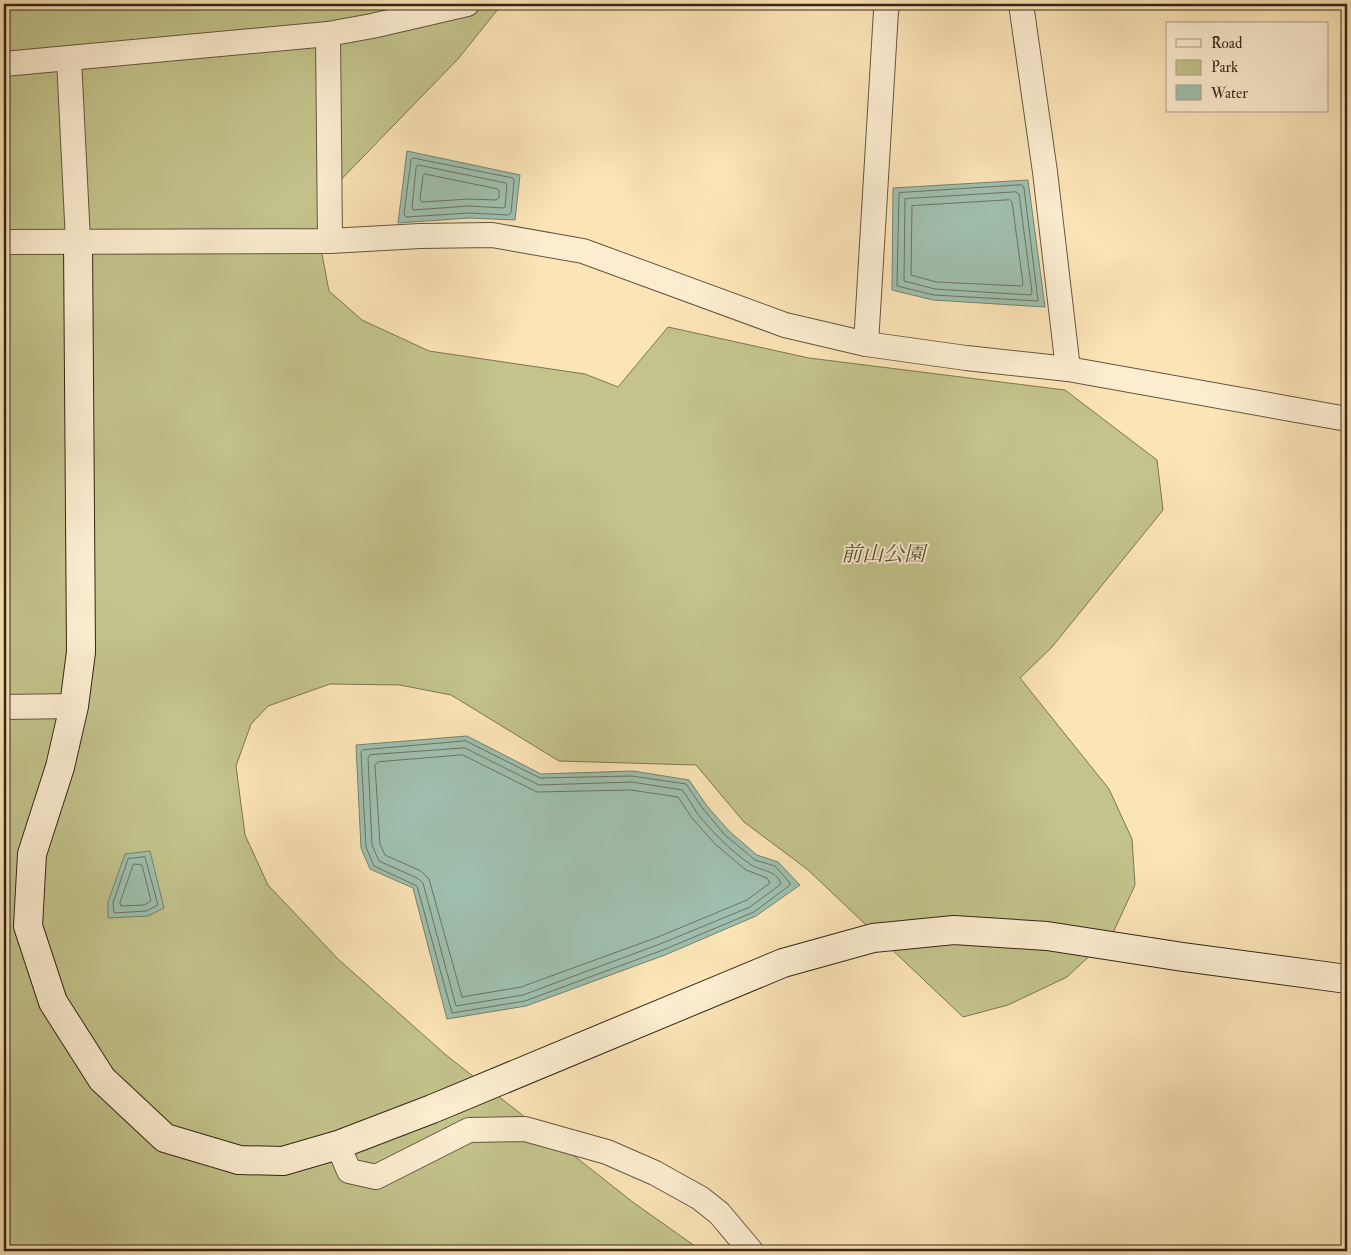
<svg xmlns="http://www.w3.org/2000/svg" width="1351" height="1255" viewBox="0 0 1351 1255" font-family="'IM FELL Double Pica','Noto Serif JP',serif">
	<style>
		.green { fill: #c3c38b; stroke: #7c7552 }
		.water { fill: #9fbfae; stroke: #748272 }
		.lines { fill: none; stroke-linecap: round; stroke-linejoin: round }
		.shore { stroke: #6a7363; stroke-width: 1 }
		.street-casing { stroke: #665640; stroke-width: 26 }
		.secondary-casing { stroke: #342718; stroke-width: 30 }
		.street { stroke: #fcedd0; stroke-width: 24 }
		.secondary { stroke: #fcedd0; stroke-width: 28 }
		.labels { text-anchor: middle; stroke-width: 4; stroke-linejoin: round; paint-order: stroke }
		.park-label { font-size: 21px; font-style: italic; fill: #584e35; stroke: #fcedd0 }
	</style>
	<rect width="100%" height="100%" fill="#fbe4b6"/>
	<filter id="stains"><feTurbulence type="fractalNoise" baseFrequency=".004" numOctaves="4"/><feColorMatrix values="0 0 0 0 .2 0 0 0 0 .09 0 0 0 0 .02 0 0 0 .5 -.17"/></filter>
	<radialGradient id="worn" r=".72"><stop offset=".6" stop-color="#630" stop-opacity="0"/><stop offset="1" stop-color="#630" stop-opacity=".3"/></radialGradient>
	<!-- green -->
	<path class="green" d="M4,4H502L458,59L329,192L318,233L329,291L362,320L429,351L585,374L618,387L668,327L809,358L1065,390L1157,460L1163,510L1052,647L1020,678L1109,789L1132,839L1135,885L1112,935L1067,977L1008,1005L963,1017L807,869L744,822L696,765L559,761L451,695L400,685L330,684L268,706L251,724L236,766L245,835L268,885L338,959L446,1055L634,1203L702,1251H4Z"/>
	<!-- water -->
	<g class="water">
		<path d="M407,151L520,175L515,220L469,218L398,223Z"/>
		<path d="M1028,180L1045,307L933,300L892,290L893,188Z"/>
		<path d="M467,736L541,774L633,771L689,780L707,806L729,831L757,855L778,862L800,885L756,916L665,955L526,1006L447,1019L413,888L370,869L361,848L356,745Z"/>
		<path d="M150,851L164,908L148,916L108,918V902L125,854Z"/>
	</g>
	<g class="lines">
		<!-- shore -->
		<g class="shore">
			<path d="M413,158L513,178L514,181L511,213L508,215L469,213L406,217L404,214L411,160Z"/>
			<path d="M418,165L506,183L507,186L505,207L503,208L469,206L413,210L412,208L416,168Z"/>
			<path d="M425,174L498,189L499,191V198L496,200L469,199L422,202L420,199L423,176Z"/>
			<path d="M1022,185L1024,188L1038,301L934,295L897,286L899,193Z"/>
			<path d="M1016,192L1019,194L1032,292L1031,295L935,289L904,281L905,199Z"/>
			<path d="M1010,200L1012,202L1023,284L1022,286L936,282L911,275L912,206Z"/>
			<path d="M466,741L540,778L632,776L686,784L703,809L725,835L755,860L775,866L790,883V885L754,912L663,950L525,1001L452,1013L417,886L374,866L366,847L361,752L363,750Z"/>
			<path d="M465,748L539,785L632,782L682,790C688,797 692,805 697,813C712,832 731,851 750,864C761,872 776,869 781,884L750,907L660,944L523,995L456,1006L423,883L417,878L379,861L372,845L368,758L370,755Z"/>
			<path d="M463,755L537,792L631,790L678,797L692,818L715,844L746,870L767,878L770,883L747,900L658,937L521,987L462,997L429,879L421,871L385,855L380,844L375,765L378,762Z"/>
			<path d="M145,857L158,905L146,911L114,913L113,903L128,859Z"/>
			<path d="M134,864L142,865L151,901L144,905L121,906L120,903Z"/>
		</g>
		<defs>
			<g id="street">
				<path d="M1021,4L1045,172L1068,369"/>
				<path d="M328,34L330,241"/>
				<path d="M69,59L78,241"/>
				<path d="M4,64L328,34L372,26L467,4"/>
				<path d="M4,242L330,241L420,236L492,235L583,251L785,325L866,344L966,358L1068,369L1347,419"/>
				<path d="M866,344L886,11L888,4"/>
				<path d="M4,707L74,706"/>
				<path d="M338,1145L349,1171L376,1177L469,1130L525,1129L607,1152L655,1173L700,1198L719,1213L751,1251"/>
			</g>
			<path id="secondary" d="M78,241L81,652L74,706L60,767L32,854L28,926L53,1002L102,1079L165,1138L239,1160L283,1161L338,1145L432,1109L783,963L873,938L954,930L1047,936L1183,957L1347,979"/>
		</defs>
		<!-- street casing -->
		<use href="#street" class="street-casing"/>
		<!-- secondary casing -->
		<use href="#secondary" class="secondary-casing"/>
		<!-- street -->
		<use href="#street" class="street"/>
		<!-- secondary -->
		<use href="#secondary" class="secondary"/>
	</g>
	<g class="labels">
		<!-- park labels -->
		<g class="park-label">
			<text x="883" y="561">前山公園</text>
		</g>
	</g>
	<!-- margin -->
	<rect width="1351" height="1255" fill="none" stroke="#fbe4b6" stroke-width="20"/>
	<rect x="5" y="5" width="1341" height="1245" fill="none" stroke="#342718" stroke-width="2.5"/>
	<rect x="10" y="10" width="1331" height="1235" fill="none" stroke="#342718"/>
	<!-- legend -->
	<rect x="1166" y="22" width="162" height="90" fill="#fcedd0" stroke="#ac9e86"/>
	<rect x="1176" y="39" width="25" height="8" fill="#fcedd0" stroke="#ac9e86"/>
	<text x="1211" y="48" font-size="15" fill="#342718">Road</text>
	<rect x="1176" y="60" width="25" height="15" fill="#c3c38b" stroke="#ac9e86"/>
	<text x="1211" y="72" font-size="15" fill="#342718">Park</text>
	<rect x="1176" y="85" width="25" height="15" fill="#9fbfae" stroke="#ac9e86"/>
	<text x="1211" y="98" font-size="15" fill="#342718">Water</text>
	<rect width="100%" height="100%" filter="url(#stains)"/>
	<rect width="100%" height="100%" fill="url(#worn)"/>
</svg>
